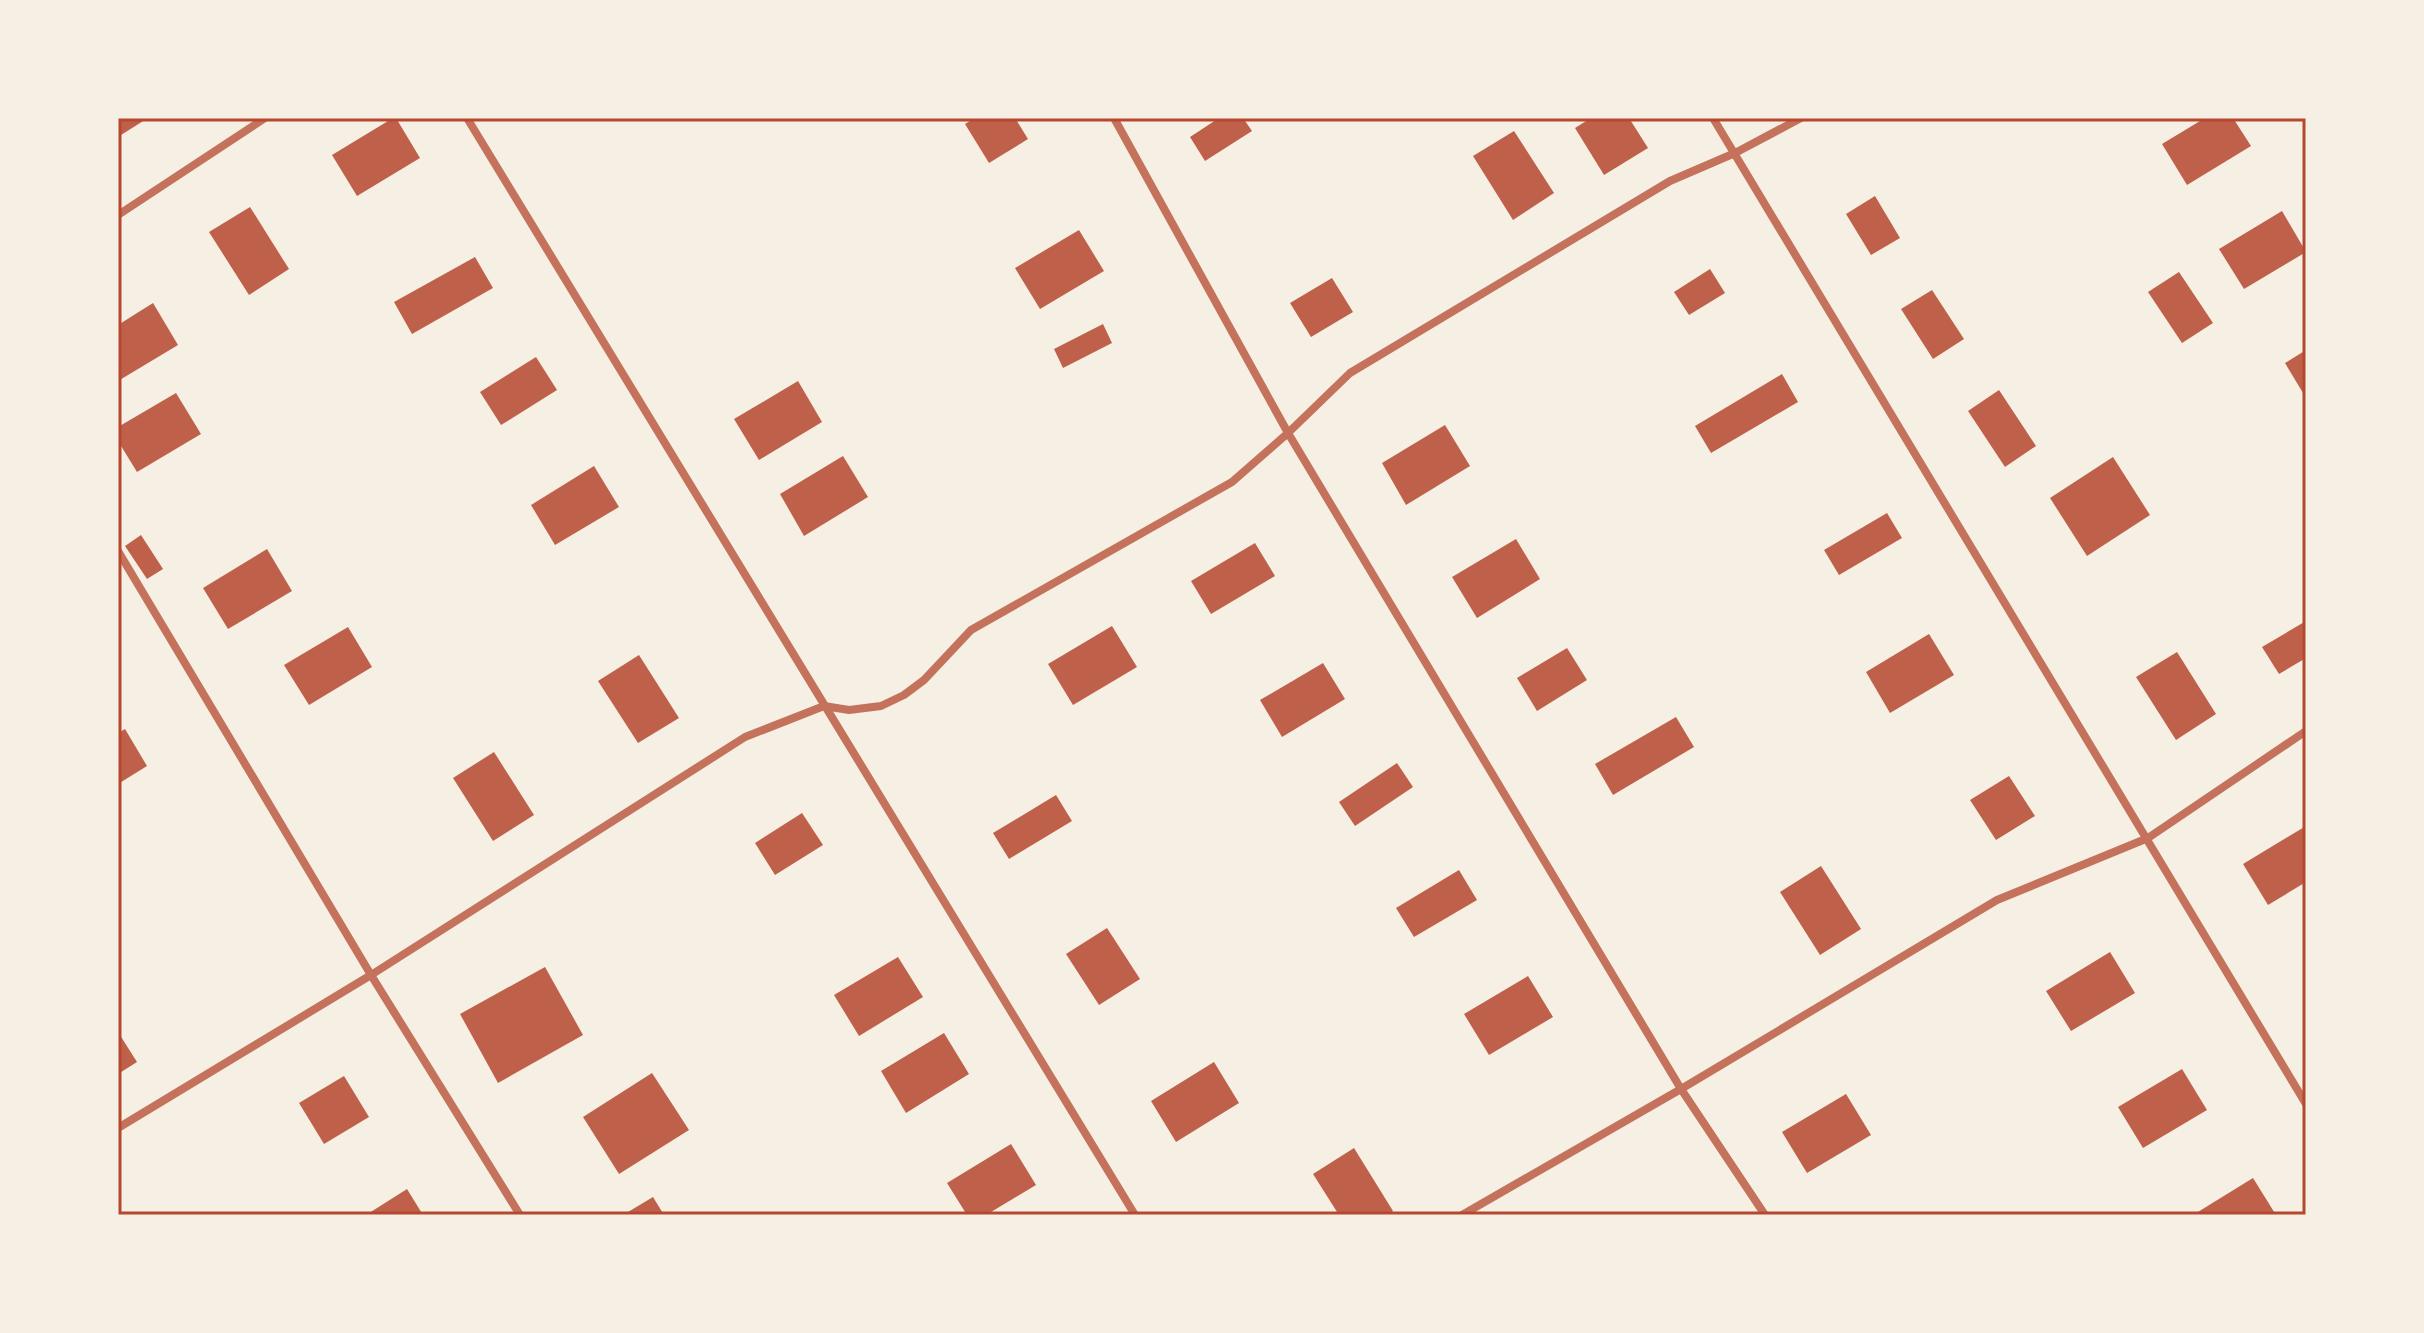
<svg xmlns="http://www.w3.org/2000/svg" width="2424" height="1333" viewBox="0 0 2424 1333" font-family="Lato,sans-serif">
	<style>
		.building { fill: #bf614a }
		.lines { fill: none; stroke-linecap: round; stroke-linejoin: round }
		.minor { stroke: #c5725c; stroke-width: 8 }
		.neatline { fill: none; stroke: #b5482f; stroke-width: 3 }
	</style>
	<rect width="100%" height="100%" fill="#f6efe4"/>
	<!-- building -->
	<g class="building">
		<path d="M118,118H148L121,135L118,131Z"/>
		<path d="M393,118H396L420,158L357,196L332,155Z"/>
		<path d="M975,118H1015L1028,139L989,163L965,124Z"/>
		<path d="M1219,118H1243L1252,131L1205,161L1190,137Z"/>
		<path d="M1591,118H1629L1648,148L1604,175L1575,128Z"/>
		<path d="M2205,118H2233L2251,146L2187,185L2162,144Z"/>
		<path d="M1514,131L1554,193L1513,220L1473,156Z"/>
		<path d="M1875,196L1900,238L1871,255L1846,214Z"/>
		<path d="M250,207L289,269L249,295L209,232Z"/>
		<path d="M2282,211L2306,252L2244,289L2219,249Z"/>
		<path d="M1079,230L1104,271L1040,309L1015,268Z"/>
		<path d="M475,257L493,288L412,334L394,302Z"/>
		<path d="M1710,269L1725,293L1689,315L1674,292Z"/>
		<path d="M2179,272L2213,323L2182,343L2148,292Z"/>
		<path d="M1332,278L1353,312L1311,337L1290,303Z"/>
		<path d="M1932,290L1964,339L1933,359L1901,309Z"/>
		<path d="M153,303L178,345L118,381V325Z"/>
		<path d="M1103,324L1112,343L1063,368L1054,349Z"/>
		<path d="M2306,350V398L2285,363Z"/>
		<path d="M536,357L557,390L501,425L480,392Z"/>
		<path d="M1782,374L1798,402L1711,453L1695,426Z"/>
		<path d="M798,381L822,422L759,460L734,419Z"/>
		<path d="M1999,390L2036,446L2005,467L1968,411Z"/>
		<path d="M176,393L201,434L137,472L118,441V427Z"/>
		<path d="M1445,425L1470,466L1406,505L1382,463Z"/>
		<path d="M843,456L868,497L804,536L780,494Z"/>
		<path d="M2113,457L2150,515L2087,556L2050,498Z"/>
		<path d="M594,466L619,507L555,545L531,505Z"/>
		<path d="M1887,513L1902,538L1839,575L1824,550Z"/>
		<path d="M141,535L163,569L147,579L125,546Z"/>
		<path d="M1516,539L1540,579L1477,618L1452,577Z"/>
		<path d="M1255,543L1275,576L1211,614L1191,581Z"/>
		<path d="M267,549L292,591L228,629L203,588Z"/>
		<path d="M2306,621V658L2279,674L2262,647Z"/>
		<path d="M1112,626L1137,667L1073,705L1048,664Z"/>
		<path d="M348,627L372,667L309,705L284,665Z"/>
		<path d="M1929,634L1954,675L1890,713L1866,672Z"/>
		<path d="M1567,648L1587,680L1537,711L1517,678Z"/>
		<path d="M2177,652L2216,714L2176,740L2136,677Z"/>
		<path d="M639,655L679,718L638,743L598,681Z"/>
		<path d="M1323,663L1345,699L1282,737L1260,700Z"/>
		<path d="M1676,717L1694,747L1613,795L1595,764Z"/>
		<path d="M125,729L147,766L118,784V733Z"/>
		<path d="M494,752L534,815L493,841L453,778Z"/>
		<path d="M1397,763L1413,787L1355,826L1339,802Z"/>
		<path d="M2009,776L2035,816L1996,840L1970,800Z"/>
		<path d="M1056,795L1072,821L1009,859L993,833Z"/>
		<path d="M802,813L823,845L775,875L755,843Z"/>
		<path d="M2306,826V882L2268,905L2243,864Z"/>
		<path d="M1821,866L1861,929L1820,955L1780,892Z"/>
		<path d="M1459,870L1477,900L1414,937L1396,908Z"/>
		<path d="M1107,928L1140,979L1099,1005L1066,954Z"/>
		<path d="M2110,952L2135,993L2071,1031L2046,991Z"/>
		<path d="M898,957L923,997L859,1036L834,995Z"/>
		<path d="M545,967L583,1035L498,1083L460,1014Z"/>
		<path d="M1528,976L1553,1017L1489,1055L1464,1014Z"/>
		<path d="M118,1032L137,1062L118,1074Z"/>
		<path d="M944,1033L969,1074L906,1113L881,1071Z"/>
		<path d="M1214,1062L1239,1103L1176,1142L1151,1101Z"/>
		<path d="M2182,1069L2207,1110L2143,1148L2118,1107Z"/>
		<path d="M652,1073L689,1130L619,1174L583,1117Z"/>
		<path d="M344,1076L369,1117L324,1144L299,1103Z"/>
		<path d="M1846,1094L1871,1135L1807,1173L1782,1132Z"/>
		<path d="M1011,1144L1036,1185L986,1215H967L947,1183Z"/>
		<path d="M1354,1148L1393,1211L1388,1215H1339L1313,1174Z"/>
		<path d="M2253,1178L2276,1215H2193Z"/>
		<path d="M407,1189L423,1215H366Z"/>
		<path d="M653,1197L664,1215H623Z"/>
	</g>
	<g class="lines">
		<!-- minor -->
		<g class="minor">
			<path d="M467,118L1135,1215"/>
			<path d="M1114,118L1288,433L1681,1089L1765,1215"/>
			<path d="M1713,118L2306,1104"/>
			<path d="M118,215L265,118"/>
			<path d="M118,551L371,975L520,1215"/>
			<path d="M118,1128L371,975L745,737L824,706L849,710L881,706L904,695L924,680L971,630L1232,482L1288,433L1350,373L1670,181L1735,153L1801,118"/>
			<path d="M1462,1215L1681,1089L1997,900L2148,838L2306,731"/>
		</g>
	</g>
	<!-- border -->
	<rect width="2424" height="1333" fill="none" stroke="#f6efe4" stroke-width="240"/>
	<rect x="120" y="120" width="2184" height="1093" class="neatline"/>
</svg>
